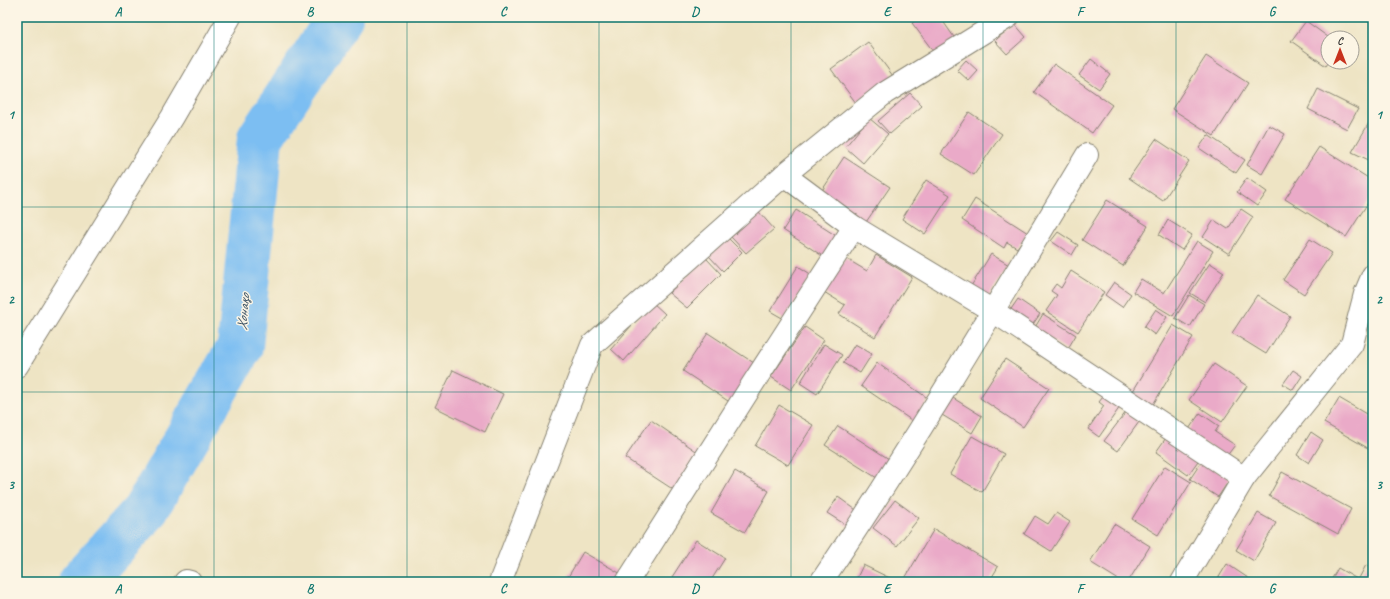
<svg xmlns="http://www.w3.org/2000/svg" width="1390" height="599" viewBox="0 0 1390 599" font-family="Caveat,sans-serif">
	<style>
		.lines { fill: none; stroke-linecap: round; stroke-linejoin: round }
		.river { stroke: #7cbef2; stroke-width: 46 }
		.building { fill: #eaaac8 }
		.street-casing { stroke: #858070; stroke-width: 24 }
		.street { stroke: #fff; stroke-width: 22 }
		.grid { fill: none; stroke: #0f766e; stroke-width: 1; stroke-opacity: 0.55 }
		.labels { text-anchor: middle; stroke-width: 3; stroke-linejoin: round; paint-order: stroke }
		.water-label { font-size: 15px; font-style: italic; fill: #3e5567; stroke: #fcf5e5 }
		.neatline { fill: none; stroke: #0f766e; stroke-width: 1.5 }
		.grid-label { font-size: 13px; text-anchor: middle; font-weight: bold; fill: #0f766e }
	</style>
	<rect width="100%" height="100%" fill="#fcf5e5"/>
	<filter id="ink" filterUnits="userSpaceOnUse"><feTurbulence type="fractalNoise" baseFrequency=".025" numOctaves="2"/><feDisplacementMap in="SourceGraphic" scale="8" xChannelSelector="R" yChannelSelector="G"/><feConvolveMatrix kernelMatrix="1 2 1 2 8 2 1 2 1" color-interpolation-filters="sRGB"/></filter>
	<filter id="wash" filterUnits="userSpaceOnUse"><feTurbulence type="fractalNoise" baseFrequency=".012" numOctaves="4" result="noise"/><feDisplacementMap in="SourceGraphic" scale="16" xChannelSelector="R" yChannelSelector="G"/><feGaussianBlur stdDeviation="0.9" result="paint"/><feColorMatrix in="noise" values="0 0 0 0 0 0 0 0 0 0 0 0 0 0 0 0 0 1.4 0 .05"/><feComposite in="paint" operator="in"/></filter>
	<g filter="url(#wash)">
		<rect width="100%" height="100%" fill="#eee4c4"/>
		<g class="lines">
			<!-- river -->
			<path class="river" d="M81,582L144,512L240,347L260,138L340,17"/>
		</g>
		<g id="blocks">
			<!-- building -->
			<g class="building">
				<path d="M921,17H940L956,40L936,55L912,23Z"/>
				<path d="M1306,21L1328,37V62H1329L1326,66L1291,41Z"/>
				<path d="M1014,23L1026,37L1007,54L995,41Z"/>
				<path d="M868,42L893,76L856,103L831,69Z"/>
				<path d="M1206,56L1248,83L1214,136L1172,109Z"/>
				<path d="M1091,59L1110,74L1099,89L1079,75Z"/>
				<path d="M966,60L978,71L969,81L957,70Z"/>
				<path d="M1054,64L1112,105L1092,133L1034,92Z"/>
				<path d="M1318,89L1358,109L1347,129L1308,109Z"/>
				<path d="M910,93L922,106L890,134L878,121Z"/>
				<path d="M969,112L1002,134L974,175L941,154Z"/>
				<path d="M1373,116V162L1352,152Z"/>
				<path d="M869,118L888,134L863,163L845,147Z"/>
				<path d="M1269,125L1285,134L1262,174L1247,165Z"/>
				<path d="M1208,135L1245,160L1236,173L1199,148Z"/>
				<path d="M1156,139L1189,161L1163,201L1129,178Z"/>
				<path d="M1319,147L1373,181V195L1346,237L1285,199Z"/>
				<path d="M844,157L890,187L864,225L819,195Z"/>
				<path d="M1247,178L1267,192L1257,206L1237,192Z"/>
				<path d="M926,180L950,195L925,234L902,219Z"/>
				<path d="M975,199L1028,233L1017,248L1007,242L1004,248L962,220Z"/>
				<path d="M1107,200L1148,226L1123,266L1082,240Z"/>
				<path d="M1241,209L1253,217L1229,254L1203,237L1214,220L1228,229Z"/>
				<path d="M796,210L838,237L824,257L783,230Z"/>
				<path d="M759,212L774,229L746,253L731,237Z"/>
				<path d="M1168,220L1192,235L1182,250L1159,235Z"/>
				<path d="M1058,232L1078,245L1072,255L1051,241Z"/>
				<path d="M728,238L742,252L723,271L709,256Z"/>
				<path d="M1310,239L1332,253L1304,294L1283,280Z"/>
				<path d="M1197,241L1213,251L1173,316L1133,292L1141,279L1164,293Z"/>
				<path d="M991,254L1009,265L985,302L968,291Z"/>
				<path d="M876,255L912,277L875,337L839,314L845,305L824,292L845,258L867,271Z"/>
				<path d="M706,258L721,274L687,308L669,293Z"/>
				<path d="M1210,263L1224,272L1205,302L1190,293Z"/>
				<path d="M798,266L812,275L784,319L770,311Z"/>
				<path d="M1071,271L1104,292L1078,332L1046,311L1057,295L1051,291L1056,284L1061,288Z"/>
				<path d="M1114,282L1131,294L1122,307L1105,295Z"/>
				<path d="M1189,295L1204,304L1190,327L1175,318Z"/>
				<path d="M1257,295L1290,316L1266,354L1232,333Z"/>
				<path d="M1018,299L1040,314L1031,327L1009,312Z"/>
				<path d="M652,302L665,314L624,361L611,349Z"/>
				<path d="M1156,309L1167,317L1155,335L1144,327Z"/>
				<path d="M1043,314L1076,335L1067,350L1034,329Z"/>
				<path d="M1173,325L1193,337L1151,408L1130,396Z"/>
				<path d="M805,327L824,340L791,390L771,377Z"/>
				<path d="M708,333L757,365L731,403L683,371Z"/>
				<path d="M824,344L842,355L817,394L800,383Z"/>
				<path d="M855,344L872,354L860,373L843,363Z"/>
				<path d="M1005,359L1049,388L1023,427L980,398Z"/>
				<path d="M877,363L929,399L914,422L861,386Z"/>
				<path d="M1214,364L1247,386L1222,422L1189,400Z"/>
				<path d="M453,370L503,394L485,432L435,407Z"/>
				<path d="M1293,370L1302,376L1293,390L1283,384Z"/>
				<path d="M1106,393L1122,404L1099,437L1088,429L1104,406L1099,402Z"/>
				<path d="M953,398L982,416L972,433L942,415Z"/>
				<path d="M1339,398L1373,418V451L1324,423Z"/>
				<path d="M779,405L813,425L788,465L755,446Z"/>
				<path d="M1126,412L1139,422L1118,451L1104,441Z"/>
				<path d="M1200,413L1219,426L1215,432L1235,445L1226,457L1187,432Z"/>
				<path d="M651,420L702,455L677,492L625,458Z"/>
				<path d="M838,426L889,459L877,478L825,445Z"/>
				<path d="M1311,432L1323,440L1309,463L1297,455Z"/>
				<path d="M1168,435L1200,458L1188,475L1156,452Z"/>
				<path d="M972,436L1004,454L982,492L950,474Z"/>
				<path d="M1202,461L1230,479L1218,497L1190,479Z"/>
				<path d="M1165,466L1191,482L1158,535L1132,519Z"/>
				<path d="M735,471L769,491L745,532L711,513Z"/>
				<path d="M1282,472L1351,509L1338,534L1269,496Z"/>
				<path d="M838,497L859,512L849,527L827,513Z"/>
				<path d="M895,500L919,518L897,546L873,528Z"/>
				<path d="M1056,513L1070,522L1051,551L1024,534L1035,516L1048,524Z"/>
				<path d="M1258,513L1276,523L1254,561L1236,550Z"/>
				<path d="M1114,524L1150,546L1128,582H1122L1090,562Z"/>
				<path d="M934,529L998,567L989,582H907L904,580Z"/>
				<path d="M696,540L725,558L710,582H680L672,577Z"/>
				<path d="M583,552L623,575L619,582H576L568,577Z"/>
				<path d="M1227,564L1254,582H1216Z"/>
				<path d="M863,565L898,582H855Z"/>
				<path d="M1366,565L1373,569V582H1357Z"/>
				<path d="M1338,568L1357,579L1355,582H1330Z"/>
			</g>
		</g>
	</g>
	<g filter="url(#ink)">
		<use href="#blocks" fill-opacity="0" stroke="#858070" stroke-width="1"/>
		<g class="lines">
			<defs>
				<g id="street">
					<path d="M784,175L854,227"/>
					<path d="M17,366L172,117L230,17"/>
					<path d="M185,582L186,581L190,582"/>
					<path d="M500,582L592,345L784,175L885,93L1008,17"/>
					<path d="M627,582L752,385L854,227L993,311L1244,478"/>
					<path d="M821,582C915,443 1000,299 1087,155"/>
					<path d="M1182,582L1244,478L1352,344L1365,294L1373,275"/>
				</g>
			</defs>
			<!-- street casing -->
			<use href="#street" class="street-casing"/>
			<!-- street -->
			<use href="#street" class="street"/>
		</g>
	</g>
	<!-- grid -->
	<path class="grid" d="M214,17V582M407,17V582M599,17V582M791,17V582M983,17V582M1176,17V582M17,207H1373M17,392H1373"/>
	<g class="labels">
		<!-- water labels -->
		<g class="water-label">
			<text transform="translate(243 312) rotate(-85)" y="5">Хонақо</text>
		</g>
	</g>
	<!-- margin -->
	<rect width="1390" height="599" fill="none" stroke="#fcf5e5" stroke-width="44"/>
	<!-- north arrow -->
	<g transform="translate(1340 50)"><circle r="19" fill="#fcf5e5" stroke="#a29e95"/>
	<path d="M0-3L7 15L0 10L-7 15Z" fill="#c8321e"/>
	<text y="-6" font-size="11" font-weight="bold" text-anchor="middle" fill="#1c1c1c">С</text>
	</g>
	<rect x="22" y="22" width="1346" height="555" class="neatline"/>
	<g class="grid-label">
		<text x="118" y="16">A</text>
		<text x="310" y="16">B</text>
		<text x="503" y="16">C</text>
		<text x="695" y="16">D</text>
		<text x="887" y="16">E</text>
		<text x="1080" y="16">F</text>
		<text x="1272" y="16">G</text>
		<text x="11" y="119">1</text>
		<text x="1379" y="119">1</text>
		<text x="11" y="304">2</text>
		<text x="1379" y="304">2</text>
		<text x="11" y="489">3</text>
		<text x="1379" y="489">3</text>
		<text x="118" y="593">A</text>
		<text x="310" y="593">B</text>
		<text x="503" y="593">C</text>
		<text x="695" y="593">D</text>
		<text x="887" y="593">E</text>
		<text x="1080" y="593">F</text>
		<text x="1272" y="593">G</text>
	</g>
</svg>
